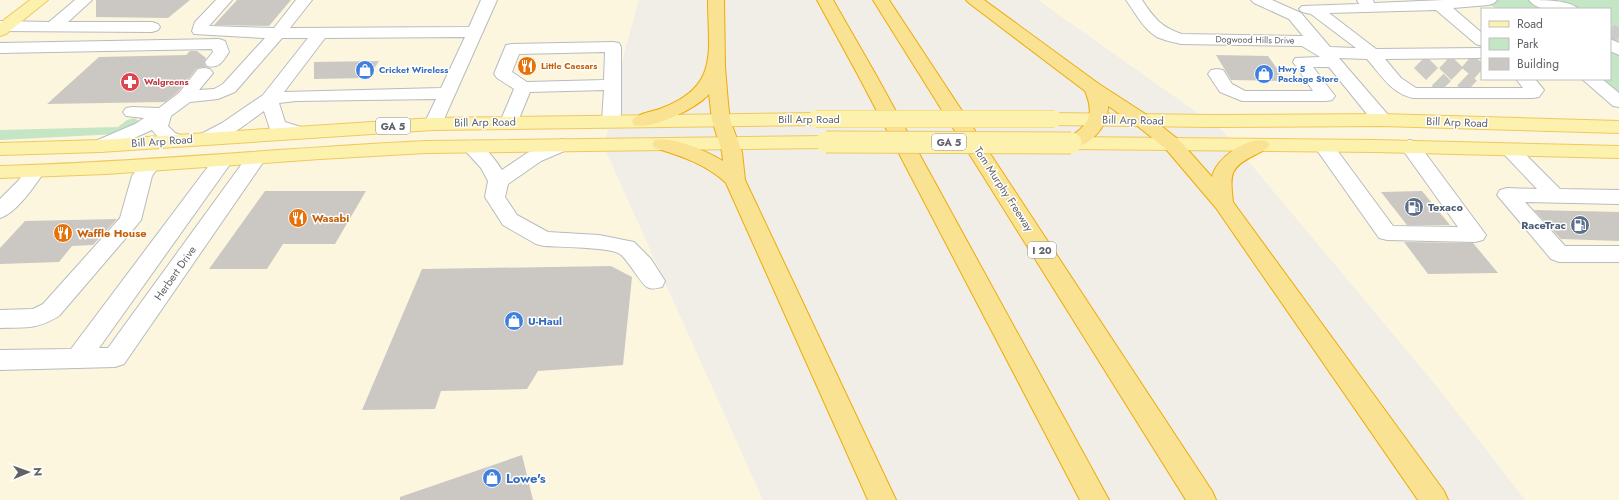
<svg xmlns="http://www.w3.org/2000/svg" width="1619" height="500" viewBox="0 0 1619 500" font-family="Jost,sans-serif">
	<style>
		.commercial { fill: #fdf6de }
		.green { fill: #c4e6c4 }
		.building { fill: #cbc8c3 }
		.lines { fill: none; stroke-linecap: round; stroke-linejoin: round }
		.minor-tunnel { stroke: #cccbc6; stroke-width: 17; stroke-dasharray: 17 8; stroke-linecap: butt }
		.minor-casing { stroke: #b8bbbf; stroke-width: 2 }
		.major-casing { stroke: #eec961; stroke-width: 2 }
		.highway-casing { stroke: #efab07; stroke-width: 2 }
		.minor { fill: #fff; fill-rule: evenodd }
		.major { fill: #fdf1ae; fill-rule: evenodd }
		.highway { fill: #fae293; fill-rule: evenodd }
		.major-bridge-far1-casing { stroke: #eec961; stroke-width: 18; stroke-linecap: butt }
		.major-bridge-casing { stroke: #eec961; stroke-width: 23; stroke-linecap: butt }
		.major-bridge-far1 { stroke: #fdf1ae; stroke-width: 17 }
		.major-bridge { stroke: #fdf1ae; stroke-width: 21 }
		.labels { text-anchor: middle; stroke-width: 3; stroke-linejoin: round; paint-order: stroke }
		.far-street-label { font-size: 9px; fill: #5e6166; stroke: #fff }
		.far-food-label { font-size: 9px; font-weight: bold; fill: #c56008; stroke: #fff; text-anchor: start }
		.far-shop-label { font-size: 9px; font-weight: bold; fill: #366cbe; stroke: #fff; text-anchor: start }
		.far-health-label { font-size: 9px; font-weight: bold; fill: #be3a42; stroke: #fff; text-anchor: start }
		.shield { fill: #fff; stroke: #8e9094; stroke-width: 1 }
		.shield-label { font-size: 10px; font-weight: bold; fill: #5e6166 }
		.street-label { font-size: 11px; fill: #5e6166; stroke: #fff }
		.service-label { font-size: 11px; font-weight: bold; fill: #4e5e75; stroke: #fff; text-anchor: start }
		.food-label { font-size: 11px; font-weight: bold; fill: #c56008; stroke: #fff; text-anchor: start }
		.shop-label { font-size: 11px; font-weight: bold; fill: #366cbe; stroke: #fff; text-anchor: start }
		.near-shop-label { font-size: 13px; font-weight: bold; fill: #366cbe; stroke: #fff; text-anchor: start }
	</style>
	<rect width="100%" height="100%" fill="#f0eee6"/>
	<!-- commercial -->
	<g class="commercial">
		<path d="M0,0H639L624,54L604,147L763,500H0Z"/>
		<path d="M1038,0H1482L1497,9H1482V79H1591L1619,101V500H1525L1439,389L1223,131Z"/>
	</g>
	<!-- green -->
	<g class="green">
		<path d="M1482,0H1619V101L1591,79H1610V9H1497Z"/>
		<path d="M134,118L139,121L136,127L118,134L0,140V130L118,127L127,120Z"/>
	</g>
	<!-- building -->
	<g class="building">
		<path d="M96,0H190L168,18L96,17Z"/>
		<path d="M237,0H291L269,26L214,25Z"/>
		<path d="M190,51H197L206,58L204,63L206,67L197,68L178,92L165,102L47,104L99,57L186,55Z"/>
		<path d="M1216,55L1268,56L1286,81L1231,80Z"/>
		<path d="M379,61L368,78L314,79V62Z"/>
		<path d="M265,191H366L335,244H283L267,269H209Z"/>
		<path d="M1422,191L1450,225H1407L1381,192Z"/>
		<path d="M1534,210L1619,212V241L1561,239Z"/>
		<path d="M117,219L93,245L72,246L59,262L0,264V248L25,221Z"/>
		<path d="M1404,242L1473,243L1498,273L1428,274Z"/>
		<path d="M611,266L632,277L623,365L538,371L527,389L441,391L435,409L362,410L422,269Z"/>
		<path d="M522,455L533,500H400V497Z"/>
	</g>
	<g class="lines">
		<!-- minor-tunnel -->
		<g class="minor-tunnel">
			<path d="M1610,32L1619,37"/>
			<path d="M1467,61L1482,74"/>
			<path d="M1420,62L1445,87"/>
			<path d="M1445,62L1471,87"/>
		</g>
		<defs>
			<g id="minor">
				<path d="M75,0H92L68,22H152L158,24L160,27L158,30L152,32L0,31V21L49,22Z"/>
				<path d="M216,0H232L209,26L274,28L296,0H312L290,28L469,27L481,0H497L440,128L433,130L426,128L424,124L436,99L296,101L279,103L285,122L304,128L306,132L304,136L297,138L270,129L264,111C248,122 220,147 201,142L199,138L201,134L222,123L263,95L308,38H282L235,92L218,99L190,102L171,116L168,126L175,133L183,136L186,140L183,144C168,148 160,140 152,130L107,150L100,152L93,150L90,146L93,142L135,124L144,118L126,116L123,112L126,108L132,107L159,108L179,93L198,69L204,68L210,69L213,73L199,90L214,89L223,84L265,38L194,34L192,31L195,22ZM465,37L441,88L284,92L325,38Z"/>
				<path d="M1126,0H1142C1154,18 1161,27 1182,34L1303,36L1289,19L1254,3L1251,0H1272L1301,13L1330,47L1356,48L1311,14L1302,12L1299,9L1302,6L1359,4L1357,0H1373L1374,3L1444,0H1497L1494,3L1489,5L1453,8L1482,33V46L1476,44L1436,10L1329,13L1376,49L1482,48V58L1385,59L1401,78L1416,88H1523L1516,79H1535L1544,90L1539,97L1533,98H1413C1391,93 1381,75 1367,59L1339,58L1389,116L1391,120L1389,124L1382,126L1375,124L1329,67H1313L1335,96L1332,100L1326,101H1242L1220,92L1208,74L1211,70L1217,69L1223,70L1232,84L1245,91H1313L1293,62L1295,58L1320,57L1302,46L1181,44C1173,42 1163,40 1157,37C1143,29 1135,12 1126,0Z"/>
				<path d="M1529,0C1544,0 1569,0 1579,9C1564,9 1539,14 1529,0Z"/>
				<path d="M219,39L225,41L229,52C223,61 219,69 207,66L205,62L213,52L212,49L0,53V43Z"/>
				<path d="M1610,39L1619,43V55L1610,51Z"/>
				<path d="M613,42L619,43L621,47V112L620,121L618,125L611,127L604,125L602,121L604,90L530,92L516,126L509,128L502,126L500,122L514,89L497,78L494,74L506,45L512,44ZM605,52L604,80L527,82L512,72L519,54Z"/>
				<path d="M1582,79H1602L1619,93V107L1613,106Z"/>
				<path d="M562,139L569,141L572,145L569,149L541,161L508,184L505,197L517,215L548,232L599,235L634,242L651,259L665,281L662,287C657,288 653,290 647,287C642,285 628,260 620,254C611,247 558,247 544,246L536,244L503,225L485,197L488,181L481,168L461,146L464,142C469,141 473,140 477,142C485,146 497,162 502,170L527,153Z"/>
				<path d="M1324,140L1331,142L1393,226L1458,227L1400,146L1403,142L1410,140L1417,142L1486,235L1483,240L1475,242L1387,240L1379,238L1314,146L1317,142Z"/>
				<path d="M1510,144L1517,146L1560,189L1619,190V204L1525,202L1565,246H1619V262H1559L1551,259L1497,195L1500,190L1507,188L1537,189L1500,150L1503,146Z"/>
				<path d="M256,152L263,154L266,158L124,364L115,367L0,370V350L71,349L216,156L223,154L230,156L233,160L99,348H108L249,154Z"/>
				<path d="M150,159L157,161L160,165L152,176L141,220L137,225L59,316C36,330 26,327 0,328V310L33,309L43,304L120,218L132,176L143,161Z"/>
				<path d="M35,165L42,167L45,171C35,185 17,213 0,218V199L18,181L28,167Z"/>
			</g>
			<g id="major">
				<path d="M30,0H48L6,34L0,36V23Z"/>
				<path d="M816,113L823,115L825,119L823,123L816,125L433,130L100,152L0,155V143L100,140L433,118Z"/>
				<path d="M1054,113L1211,115L1382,114L1619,121V133L1382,126L1211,127L1054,125L1047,123L1045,119L1047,115Z"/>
				<path d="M826,136L833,138L836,142L833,146L826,148L426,153L320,159L106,174L0,178V166C142,162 284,148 426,141Z"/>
				<path d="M1071,137L1375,140L1619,146V158L1375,152L1071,149L1064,147L1061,143L1064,139Z"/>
			</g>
			<g id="highway">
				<path d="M708,0H724L725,67L728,103L730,120L742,152L745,180L896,500H868L726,183C706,164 681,156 655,148L652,144L655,140C673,136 708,152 723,161L722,152L712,120L709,94C697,108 653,130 634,125L632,121C637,113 653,112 662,108C720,86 708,51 708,0Z"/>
				<path d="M817,0H833L876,75L1109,500H1080L858,75Z"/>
				<path d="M873,0H889L1212,491L1216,500H1186Z"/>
				<path d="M966,0H984L1099,84L1150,117L1179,140L1212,177C1216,158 1247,136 1267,141L1270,145C1266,150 1262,151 1257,154C1229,167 1230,174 1233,202L1444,491L1448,500H1418L1216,208L1165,148L1136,125L1108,106C1109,127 1086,153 1064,147L1061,143C1065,138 1069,137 1074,134C1092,122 1093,110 1085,91L969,3Z"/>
			</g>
		</defs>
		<!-- minor casing -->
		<use href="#minor" class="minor-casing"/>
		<!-- major casing -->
		<use href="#major" class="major-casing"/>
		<!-- highway casing -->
		<use href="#highway" class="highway-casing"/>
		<!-- minor -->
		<use href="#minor" class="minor"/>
		<!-- major -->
		<use href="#major" class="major"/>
		<!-- highway -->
		<use href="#highway" class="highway"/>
		<defs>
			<path id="major-bridge-far1" d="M816,119H1054"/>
			<path id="major-bridge" d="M826,142L1071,143"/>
		</defs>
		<!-- major-bridge-far1 casing -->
		<use href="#major-bridge-far1" class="major-bridge-far1-casing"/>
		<!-- major-bridge casing -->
		<use href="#major-bridge" class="major-bridge-casing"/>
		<!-- major-bridge-far1 -->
		<use href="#major-bridge-far1" class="major-bridge-far1"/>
		<!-- major-bridge -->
		<use href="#major-bridge" class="major-bridge"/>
	</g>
	<!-- icons -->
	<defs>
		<symbol id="restaurant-disc" viewBox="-11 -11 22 22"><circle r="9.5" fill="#e8710a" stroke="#fff"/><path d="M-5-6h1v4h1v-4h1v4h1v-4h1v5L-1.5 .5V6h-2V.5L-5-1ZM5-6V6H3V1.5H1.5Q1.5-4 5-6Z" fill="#fff"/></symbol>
		<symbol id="shop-disc" viewBox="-11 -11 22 22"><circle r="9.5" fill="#3f7fe0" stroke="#fff"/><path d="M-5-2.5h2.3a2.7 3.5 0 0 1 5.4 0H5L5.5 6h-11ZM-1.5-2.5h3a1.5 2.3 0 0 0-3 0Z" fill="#fff"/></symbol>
		<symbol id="pharmacy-disc" viewBox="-11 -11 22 22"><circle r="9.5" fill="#e0444e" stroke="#fff"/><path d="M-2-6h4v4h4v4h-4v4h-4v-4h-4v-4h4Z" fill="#fff"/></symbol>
		<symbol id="fuel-disc" viewBox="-11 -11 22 22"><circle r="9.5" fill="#5c6f8a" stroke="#fff"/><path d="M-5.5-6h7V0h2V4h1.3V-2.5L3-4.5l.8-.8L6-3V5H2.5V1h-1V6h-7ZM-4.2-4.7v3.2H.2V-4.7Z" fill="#fff"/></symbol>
	</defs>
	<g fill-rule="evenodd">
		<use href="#restaurant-disc" x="516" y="55" width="22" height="22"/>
		<use href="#shop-disc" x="354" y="59" width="22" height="22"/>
		<use href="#shop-disc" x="1253" y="63" width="22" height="22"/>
		<use href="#pharmacy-disc" x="119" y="71" width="22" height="22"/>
		<use href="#fuel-disc" x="1403" y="196" width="22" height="22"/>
		<use href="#restaurant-disc" x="287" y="207" width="22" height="22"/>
		<use href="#fuel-disc" x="1569" y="214" width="22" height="22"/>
		<use href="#restaurant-disc" x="52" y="222" width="22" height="22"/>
		<use href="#shop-disc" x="503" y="310" width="22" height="22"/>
		<use href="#shop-disc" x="481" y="467" width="22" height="22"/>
	</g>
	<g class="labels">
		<!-- far-street labels -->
		<g class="far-street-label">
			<text transform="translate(1255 40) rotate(1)" y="3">Dogwood Hills Drive</text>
		</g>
		<!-- far-food labels -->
		<g class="far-food-label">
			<text x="541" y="69">Little Caesars</text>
		</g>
		<!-- far-shop labels -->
		<g class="far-shop-label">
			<text x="1278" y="72">Hwy 5<tspan x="1278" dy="10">Package Store</tspan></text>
			<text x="379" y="73">Cricket Wireless</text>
		</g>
		<!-- far-health labels -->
		<g class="far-health-label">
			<text x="144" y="85">Walgreens</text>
		</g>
		<!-- shield labels -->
		<g class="shield">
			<rect x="376" y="118" width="34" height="16" rx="3"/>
			<rect x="932" y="134" width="34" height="16" rx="3"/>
			<rect x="1028" y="242" width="28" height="16" rx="3"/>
		</g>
		<g class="shield-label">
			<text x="393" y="130">GA 5</text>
			<text x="949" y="146">GA 5</text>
			<text x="1042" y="254">I 20</text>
		</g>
		<!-- street labels -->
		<g class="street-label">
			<text x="809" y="123">Bill Arp Road</text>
			<text transform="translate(1133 120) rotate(1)" y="4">Bill Arp Road</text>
			<text transform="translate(485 122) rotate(-1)" y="4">Bill Arp Road</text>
			<text transform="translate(1457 122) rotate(2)" y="4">Bill Arp Road</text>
			<text transform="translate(162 141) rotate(-4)" y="4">Bill Arp Road</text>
			<text transform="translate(1004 189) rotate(57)" y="4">Tom Murphy Freeway</text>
			<text transform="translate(175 273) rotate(-55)" y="4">Herbert Drive</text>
		</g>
		<!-- service labels -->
		<g class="service-label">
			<text x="1428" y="211">Texaco</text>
			<text x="1566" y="229" text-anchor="end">RaceTrac</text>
		</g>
		<!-- food labels -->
		<g class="food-label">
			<text x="312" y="222">Wasabi</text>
			<text x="77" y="237">Waffle House</text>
		</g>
		<!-- shop labels -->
		<g class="shop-label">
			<text x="528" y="325">U-Haul</text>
		</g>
		<!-- near-shop labels -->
		<g class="near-shop-label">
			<text x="506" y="483">Lowe's</text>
		</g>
	</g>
	<!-- legend -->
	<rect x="1481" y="8" width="130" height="72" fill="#ffffff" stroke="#bfc0c2"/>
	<rect x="1489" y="21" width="20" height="6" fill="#fdf1ae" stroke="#bfc0c2"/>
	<text x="1517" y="28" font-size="12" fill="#5e6166">Road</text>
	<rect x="1489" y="38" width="20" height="12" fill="#c4e6c4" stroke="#bfc0c2"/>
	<text x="1517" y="48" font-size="12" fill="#5e6166">Park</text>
	<rect x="1489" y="58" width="20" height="12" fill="#cbc8c3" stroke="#bfc0c2"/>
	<text x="1517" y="68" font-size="12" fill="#5e6166">Building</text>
	<!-- north arrow -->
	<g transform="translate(28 472) rotate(88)" stroke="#ffffff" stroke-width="3" paint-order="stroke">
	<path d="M0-3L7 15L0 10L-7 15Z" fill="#5e6166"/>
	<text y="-6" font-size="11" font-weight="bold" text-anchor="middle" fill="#5e6166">N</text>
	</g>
</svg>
